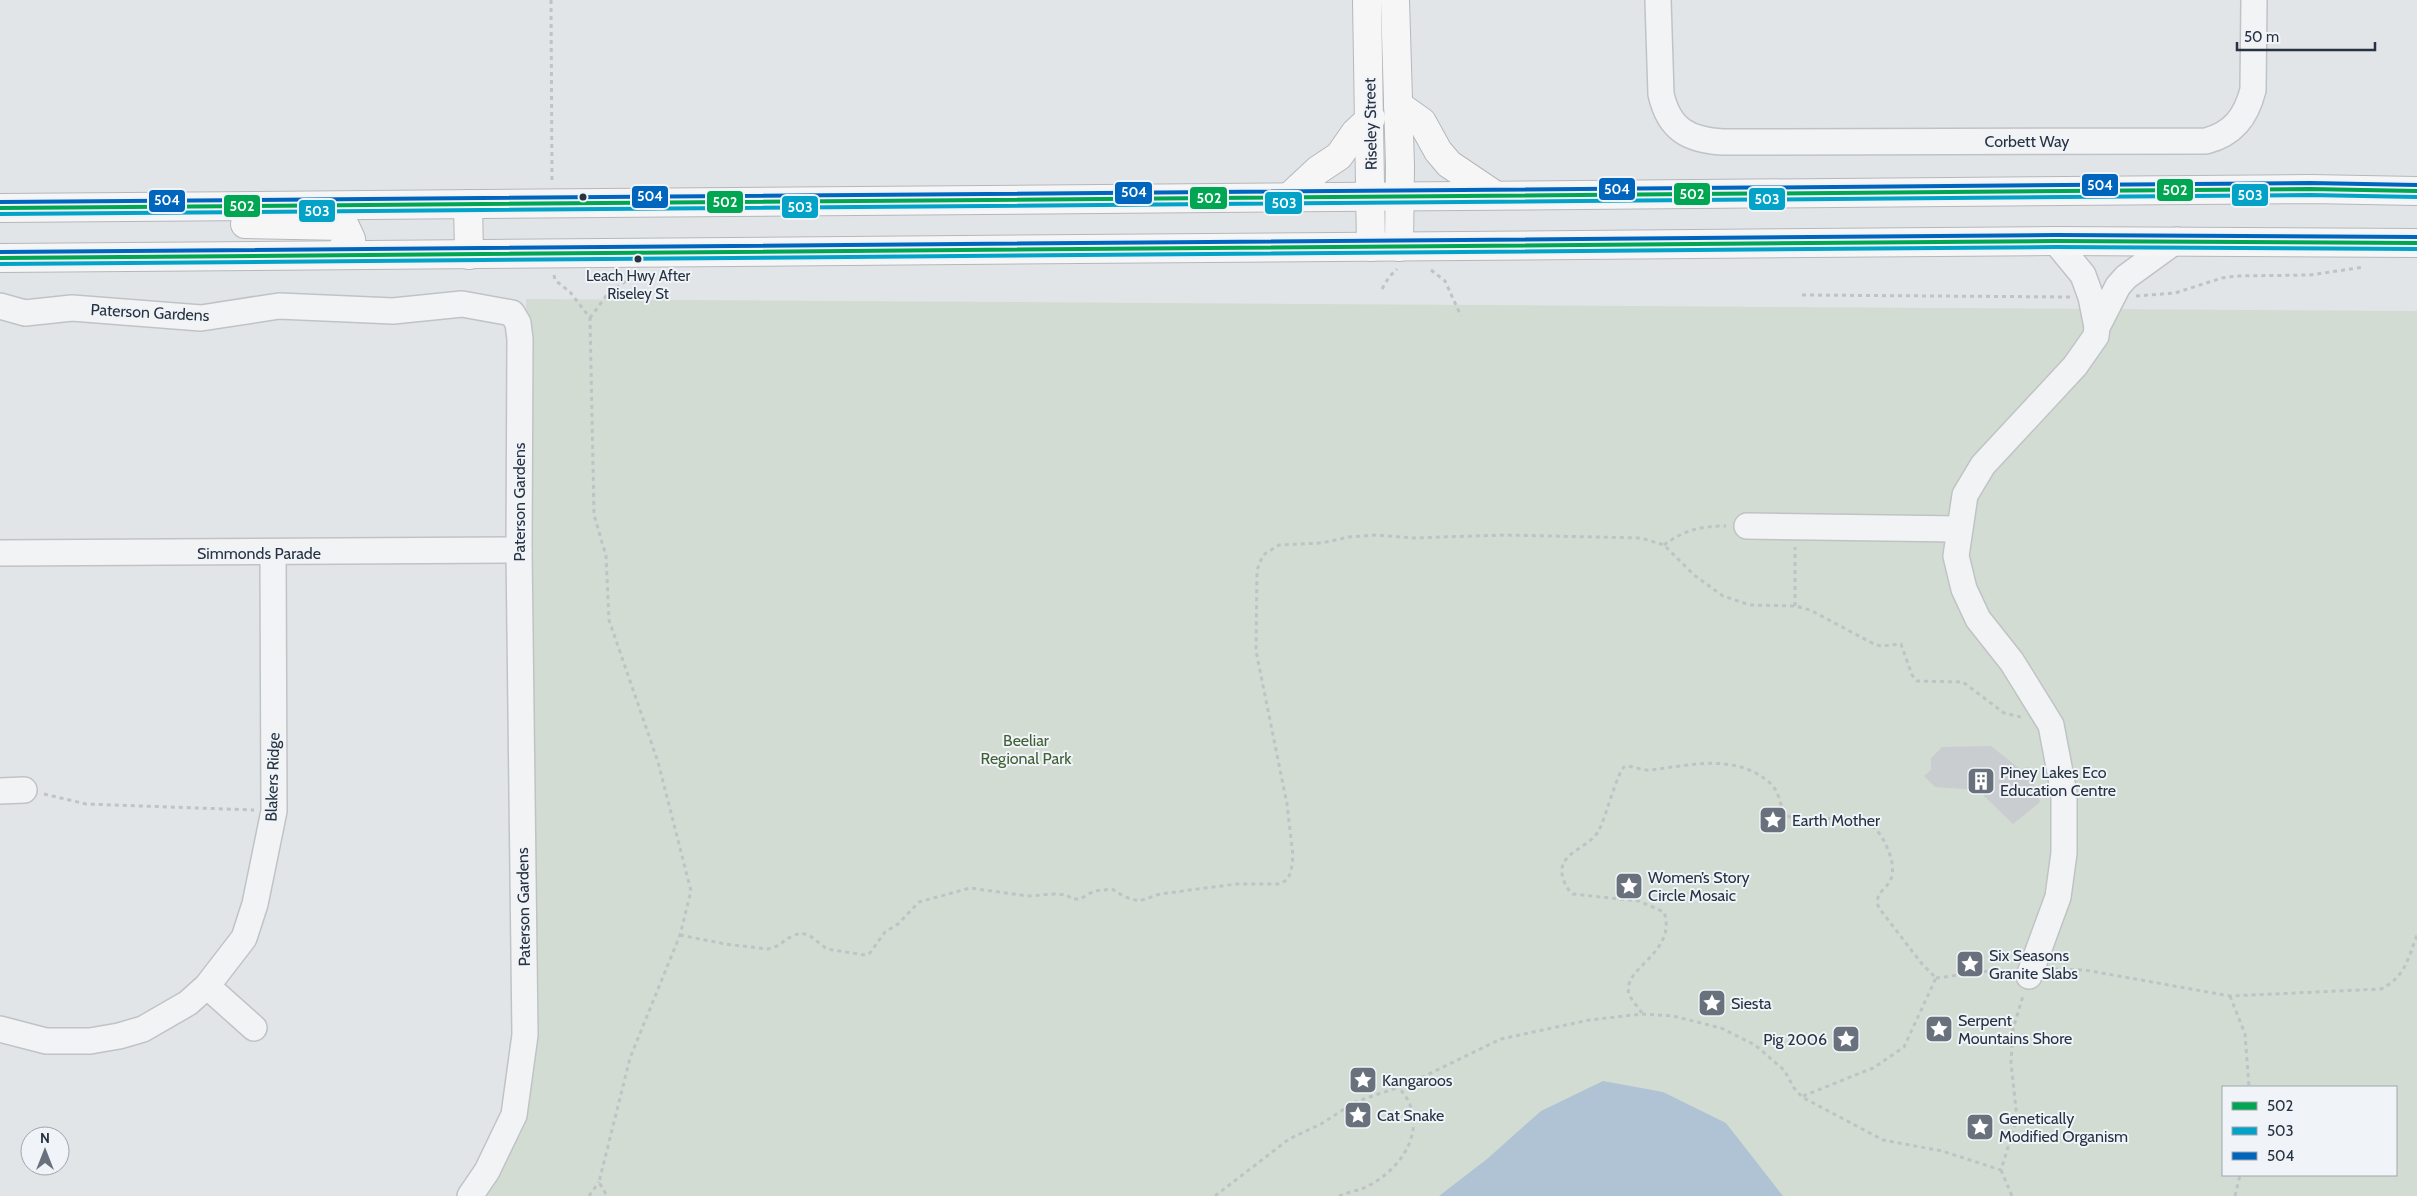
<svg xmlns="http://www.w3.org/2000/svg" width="2417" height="1196" viewBox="0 0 2417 1196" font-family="Cabin,sans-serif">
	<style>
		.green { fill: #d3dcd2; fill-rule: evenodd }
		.water { fill: #afc3d4 }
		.building { fill: #cacdd0 }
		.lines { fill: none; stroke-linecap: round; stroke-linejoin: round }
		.minor-casing { stroke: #c0c3c6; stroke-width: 28 }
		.highway-casing { stroke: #b4b8bc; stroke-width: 30 }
		.path { stroke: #c0c3c6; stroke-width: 3; stroke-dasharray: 4 4; stroke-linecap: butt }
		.minor { stroke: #f2f3f4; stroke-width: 25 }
		.highway { stroke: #f6f6f7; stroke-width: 28 }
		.bus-1-casing { stroke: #f0f3f7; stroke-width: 8 }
		.bus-2-casing { stroke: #f0f3f7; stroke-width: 8 }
		.bus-3-casing { stroke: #f0f3f7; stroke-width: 8 }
		.bus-1 { stroke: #00a651; stroke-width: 4 }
		.bus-2 { stroke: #02a3c7; stroke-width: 4 }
		.bus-3 { stroke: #0065bd; stroke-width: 4 }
		.bus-dot { fill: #273342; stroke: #f0f3f7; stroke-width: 2 }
		.labels { text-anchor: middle; stroke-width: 4; stroke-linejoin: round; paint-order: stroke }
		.bus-label { font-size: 15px; fill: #273342; stroke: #f0f3f7 }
		.street-label { font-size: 16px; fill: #273342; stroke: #f0f3f7 }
		.park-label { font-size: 16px; fill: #3f5f34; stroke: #f0f3f7 }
		.poi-label { font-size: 16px; fill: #273342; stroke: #f0f3f7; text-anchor: start }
		.line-badge { stroke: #f0f3f7; stroke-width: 2 }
		.badge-label { font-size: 14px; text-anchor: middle; font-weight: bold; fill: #fff }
	</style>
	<rect width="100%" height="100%" fill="#e2e5e8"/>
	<!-- green -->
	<path class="green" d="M526,299L2417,311V1196H484L523,1117ZM2223,1087H2396V1175H2223Z"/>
	<!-- water -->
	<path class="water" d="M1603,1081L1663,1092L1726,1123L1783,1196H1439L1487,1159L1541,1111Z"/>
	<!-- building -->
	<path class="building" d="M1991,746L2020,769L2028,767L2040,802L2013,824L1978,790L1935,787L1924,776L1931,770V758L1942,747Z"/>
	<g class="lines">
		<defs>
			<g id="minor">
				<path d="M1658,0L1661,94C1669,130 1689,140 1723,142L2206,141C2233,134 2246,117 2253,90L2254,0"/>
				<path d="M0,306L25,313L72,308L201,318L279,306L393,311L462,304L512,313L518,323L520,339L519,550L525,1035L514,1115L487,1171L470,1196"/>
				<path d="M2097,327L2118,286L2126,277L2177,240"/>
				<path d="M1747,526L1959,529"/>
				<path d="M0,553L519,550"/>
				<path d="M0,791L24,790"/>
				<path d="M2029,976L2058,897L2064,853V793L2051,725L2012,662L1978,619L1964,589L1956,556L1965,495L1983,465L2075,366L2096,336L2097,327L2091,297L2083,275L2055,241"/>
				<path d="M207,986L254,1028"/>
				<path d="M0,1029L46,1041H90L119,1036L143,1029L188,1003L207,986L244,938L255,904L274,811L273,553"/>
			</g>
			<g id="highway">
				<path d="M1367,0L1371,247"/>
				<path d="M1395,0L1400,166L1399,247"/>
				<path d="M1398,105L1422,122L1438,151L1449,164L1495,195"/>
				<path d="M1288,198L1318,170L1339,156L1355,133L1371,118"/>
				<path d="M468,204L469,255"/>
				<path d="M0,208L2310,189L2417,191"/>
				<path d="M245,224L345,226L351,239L338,254"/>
				<path d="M0,258L2055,241L2417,243"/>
			</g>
		</defs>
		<!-- minor casing -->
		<use href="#minor" class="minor-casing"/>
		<!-- highway casing -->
		<use href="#highway" class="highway-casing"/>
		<!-- path -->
		<g class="path">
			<path d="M551,0L552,181"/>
			<path d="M1431,270L1445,281L1461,316"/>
			<path d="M554,275L555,280L570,292L590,318L594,515L606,556L609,620L658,762L691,891L680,935L630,1058L599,1182L607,1196"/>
			<path d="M1382,289L1389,277L1397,269"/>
			<path d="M1802,295L2070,297"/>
			<path d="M2136,296L2175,293L2222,278L2236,276L2310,275L2364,267"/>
			<path d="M590,318L606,296L630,278"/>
			<path d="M1664,545C1684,530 1701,526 1726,526"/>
			<path d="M1795,606V547"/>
			<path d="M44,794L86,804L254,810"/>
			<path d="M680,935L725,944L768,949L780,945L786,939L800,933L809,935L827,949L865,955L870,953L885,932L898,924L919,902L970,888L1028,896L1055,894L1067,895L1072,899H1080L1094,891L1112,889L1125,897L1139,901L1160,894L1236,884H1279L1287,880L1291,872L1293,856L1287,804L1256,651L1257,570L1263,555L1279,545L1322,543L1349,537L1376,535L1413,538L1505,535L1641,538L1664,545L1694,575L1723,596L1750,605L1795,606L1810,610L1874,644L1881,646L1901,644L1912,675L1917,681L1963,682L2004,713L2021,717"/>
			<path d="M2054,969L2085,970L2230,996L2381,989C2405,977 2408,959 2417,935"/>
			<path d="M1936,978L1996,970L2010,973"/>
			<path d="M2230,996L2245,1034L2249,1087"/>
			<path d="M1642,1013C1638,1007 1632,1001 1629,994C1621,968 1678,953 1664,912L1639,901L1573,894C1568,890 1565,885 1563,878C1555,852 1590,849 1599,830C1606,817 1617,772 1625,766C1634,766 1642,771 1651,770C1691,765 1736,753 1770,783C1785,797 1775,815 1801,822C1837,819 1868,806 1886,845C1890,854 1894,864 1892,875C1890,889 1872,892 1879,908L1922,964L1936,978"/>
			<path d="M1803,1096L1873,1068L1904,1047L1936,978"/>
			<path d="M2001,1170L2012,1196"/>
			<path d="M589,1196L599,1182"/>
			<path d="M1215,1196L1289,1139L1321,1124L1355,1102L1408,1084L1501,1039L1589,1020L1642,1014L1673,1016L1721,1028L1755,1045L1784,1070L1794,1088L1802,1097L1883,1140L1942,1151L2001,1170L2017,1118L2011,1063L2013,1029L2023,996"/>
			<path d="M1339,1196C1348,1192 1359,1191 1368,1186C1405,1167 1432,1122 1398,1087"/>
			<path d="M2235,1196L2240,1175"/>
		</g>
		<!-- minor -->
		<use href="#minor" class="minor"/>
		<!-- highway -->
		<use href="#highway" class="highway"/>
		<defs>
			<g id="bus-1">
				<path d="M0,208L2310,189L2417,191"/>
				<path d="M0,258L2055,241L2417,243"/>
			</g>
			<g id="bus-2">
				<path d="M0,214L2310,195L2417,197"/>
				<path d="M0,264L2055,247L2417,249"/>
			</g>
			<g id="bus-3">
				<path d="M0,202L2310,183L2417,185"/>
				<path d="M0,252L2055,235L2417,237"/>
			</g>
		</defs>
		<!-- bus-1 casing -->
		<use href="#bus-1" class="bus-1-casing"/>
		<!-- bus-2 casing -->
		<use href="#bus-2" class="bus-2-casing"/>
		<!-- bus-3 casing -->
		<use href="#bus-3" class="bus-3-casing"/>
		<!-- bus-1 -->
		<use href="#bus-1" class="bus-1"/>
		<!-- bus-2 -->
		<use href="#bus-2" class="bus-2"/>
		<!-- bus-3 -->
		<use href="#bus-3" class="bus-3"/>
	</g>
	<!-- icons -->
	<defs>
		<symbol id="building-square" viewBox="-11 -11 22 22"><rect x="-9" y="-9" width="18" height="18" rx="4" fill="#68717c" stroke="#f0f3f7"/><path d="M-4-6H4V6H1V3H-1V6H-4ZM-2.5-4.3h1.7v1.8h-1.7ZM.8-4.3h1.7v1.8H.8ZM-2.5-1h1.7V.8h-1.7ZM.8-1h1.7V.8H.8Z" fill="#fff"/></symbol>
		<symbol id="sight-square" viewBox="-11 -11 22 22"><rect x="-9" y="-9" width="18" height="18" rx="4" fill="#68717c" stroke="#f0f3f7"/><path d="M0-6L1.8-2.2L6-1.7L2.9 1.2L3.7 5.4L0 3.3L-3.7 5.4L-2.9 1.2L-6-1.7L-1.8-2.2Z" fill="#fff"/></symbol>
	</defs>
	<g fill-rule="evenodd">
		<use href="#building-square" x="1965" y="765" width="32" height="32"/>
		<use href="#sight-square" x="1757" y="804" width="32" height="32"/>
		<use href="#sight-square" x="1613" y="870" width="32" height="32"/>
		<use href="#sight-square" x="1954" y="948" width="32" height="32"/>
		<use href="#sight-square" x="1696" y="987" width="32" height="32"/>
		<use href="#sight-square" x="1923" y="1013" width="32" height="32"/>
		<use href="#sight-square" x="1830" y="1023" width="32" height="32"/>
		<use href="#sight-square" x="1347" y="1064" width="32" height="32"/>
		<use href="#sight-square" x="1342" y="1099" width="32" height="32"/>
		<use href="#sight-square" x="1964" y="1111" width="32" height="32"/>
	</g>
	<!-- markers -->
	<g class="bus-dot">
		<circle cx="583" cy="197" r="4.5"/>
		<circle cx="638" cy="259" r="4.5"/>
	</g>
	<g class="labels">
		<!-- bus labels -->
		<g class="bus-label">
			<text x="638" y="281">Leach Hwy After<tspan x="638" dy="18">Riseley St</tspan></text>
		</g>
		<!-- street labels -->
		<g class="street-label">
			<text transform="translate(1370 124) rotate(-91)" y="6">Riseley Street</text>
			<text x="2027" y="147">Corbett Way</text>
			<text transform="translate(150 312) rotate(3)" y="6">Paterson Gardens</text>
			<text transform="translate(519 502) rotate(-90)" y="6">Paterson Gardens</text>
			<text x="259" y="559">Simmonds Parade</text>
			<text transform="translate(272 777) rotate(-88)" y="6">Blakers Ridge</text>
			<text transform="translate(523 907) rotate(-91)" y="6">Paterson Gardens</text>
		</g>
		<!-- park labels -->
		<g class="park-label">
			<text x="1026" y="746">Beeliar<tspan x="1026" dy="18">Regional Park</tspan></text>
		</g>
		<!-- poi labels -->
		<g class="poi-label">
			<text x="2000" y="778">Piney Lakes Eco<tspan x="2000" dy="18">Education Centre</tspan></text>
			<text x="1792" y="826">Earth Mother</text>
			<text x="1648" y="883">Women’s Story<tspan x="1648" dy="18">Circle Mosaic</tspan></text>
			<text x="1989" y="961">Six Seasons<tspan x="1989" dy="18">Granite Slabs</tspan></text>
			<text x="1731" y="1009">Siesta</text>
			<text x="1958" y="1026">Serpent<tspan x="1958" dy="18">Mountains Shore</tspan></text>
			<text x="1827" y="1045" text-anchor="end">Pig 2006</text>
			<text x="1382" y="1086">Kangaroos</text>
			<text x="1377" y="1121">Cat Snake</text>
			<text x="1999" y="1124">Genetically<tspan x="1999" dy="18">Modified Organism</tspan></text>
		</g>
	</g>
	<g class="line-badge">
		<rect x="2081" y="173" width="38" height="24" rx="5" fill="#0065bd"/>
		<rect x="1598" y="177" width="38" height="24" rx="5" fill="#0065bd"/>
		<rect x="2156" y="178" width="38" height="24" rx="5" fill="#00a651"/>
		<rect x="1114" y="181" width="39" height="24" rx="5" fill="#0065bd"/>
		<rect x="1673" y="182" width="38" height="24" rx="5" fill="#00a651"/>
		<rect x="2231" y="183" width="38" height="24" rx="5" fill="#02a3c7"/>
		<rect x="631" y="185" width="38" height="24" rx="5" fill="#0065bd"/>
		<rect x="1189" y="186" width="39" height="24" rx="5" fill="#00a651"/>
		<rect x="1748" y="187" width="38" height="24" rx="5" fill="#02a3c7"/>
		<rect x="148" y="189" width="38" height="24" rx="5" fill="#0065bd"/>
		<rect x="706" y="190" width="38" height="24" rx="5" fill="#00a651"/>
		<rect x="1264" y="191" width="39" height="24" rx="5" fill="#02a3c7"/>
		<rect x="223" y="194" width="38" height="24" rx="5" fill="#00a651"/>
		<rect x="781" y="195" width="38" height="24" rx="5" fill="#02a3c7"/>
		<rect x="298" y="199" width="38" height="24" rx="5" fill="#02a3c7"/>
	</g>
	<g class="badge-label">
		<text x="2100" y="190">504</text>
		<text x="1617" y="194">504</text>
		<text x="2175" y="195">502</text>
		<text x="1134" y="197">504</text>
		<text x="1692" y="199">502</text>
		<text x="2250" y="200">503</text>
		<text x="650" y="201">504</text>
		<text x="1209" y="203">502</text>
		<text x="1767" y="204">503</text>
		<text x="167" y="205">504</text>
		<text x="725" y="207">502</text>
		<text x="1284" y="208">503</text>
		<text x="242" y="211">502</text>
		<text x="800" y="212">503</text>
		<text x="317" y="216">503</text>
	</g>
	<!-- legend -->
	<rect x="2222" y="1086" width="175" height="90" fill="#f0f3f7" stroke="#a0a6af"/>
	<rect x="2232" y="1102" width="25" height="8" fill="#00a651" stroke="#a0a6af"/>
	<text x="2267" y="1111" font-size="15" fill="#273342">502</text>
	<rect x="2232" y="1127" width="25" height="8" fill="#02a3c7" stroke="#a0a6af"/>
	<text x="2267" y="1136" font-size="15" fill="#273342">503</text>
	<rect x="2232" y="1152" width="25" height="8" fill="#0065bd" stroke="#a0a6af"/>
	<text x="2267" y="1161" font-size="15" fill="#273342">504</text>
	<!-- north arrow -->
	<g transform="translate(45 1151)"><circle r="24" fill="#f0f3f7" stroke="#a0a6af"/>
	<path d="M0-4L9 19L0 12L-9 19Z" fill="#68717c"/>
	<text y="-8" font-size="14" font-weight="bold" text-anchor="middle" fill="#273342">N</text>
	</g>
	<!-- scale -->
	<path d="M2237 42v8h138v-8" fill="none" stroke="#273342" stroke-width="2.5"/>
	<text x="2244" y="42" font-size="15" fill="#273342" stroke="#f0f3f7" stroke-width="4" paint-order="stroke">50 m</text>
</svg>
